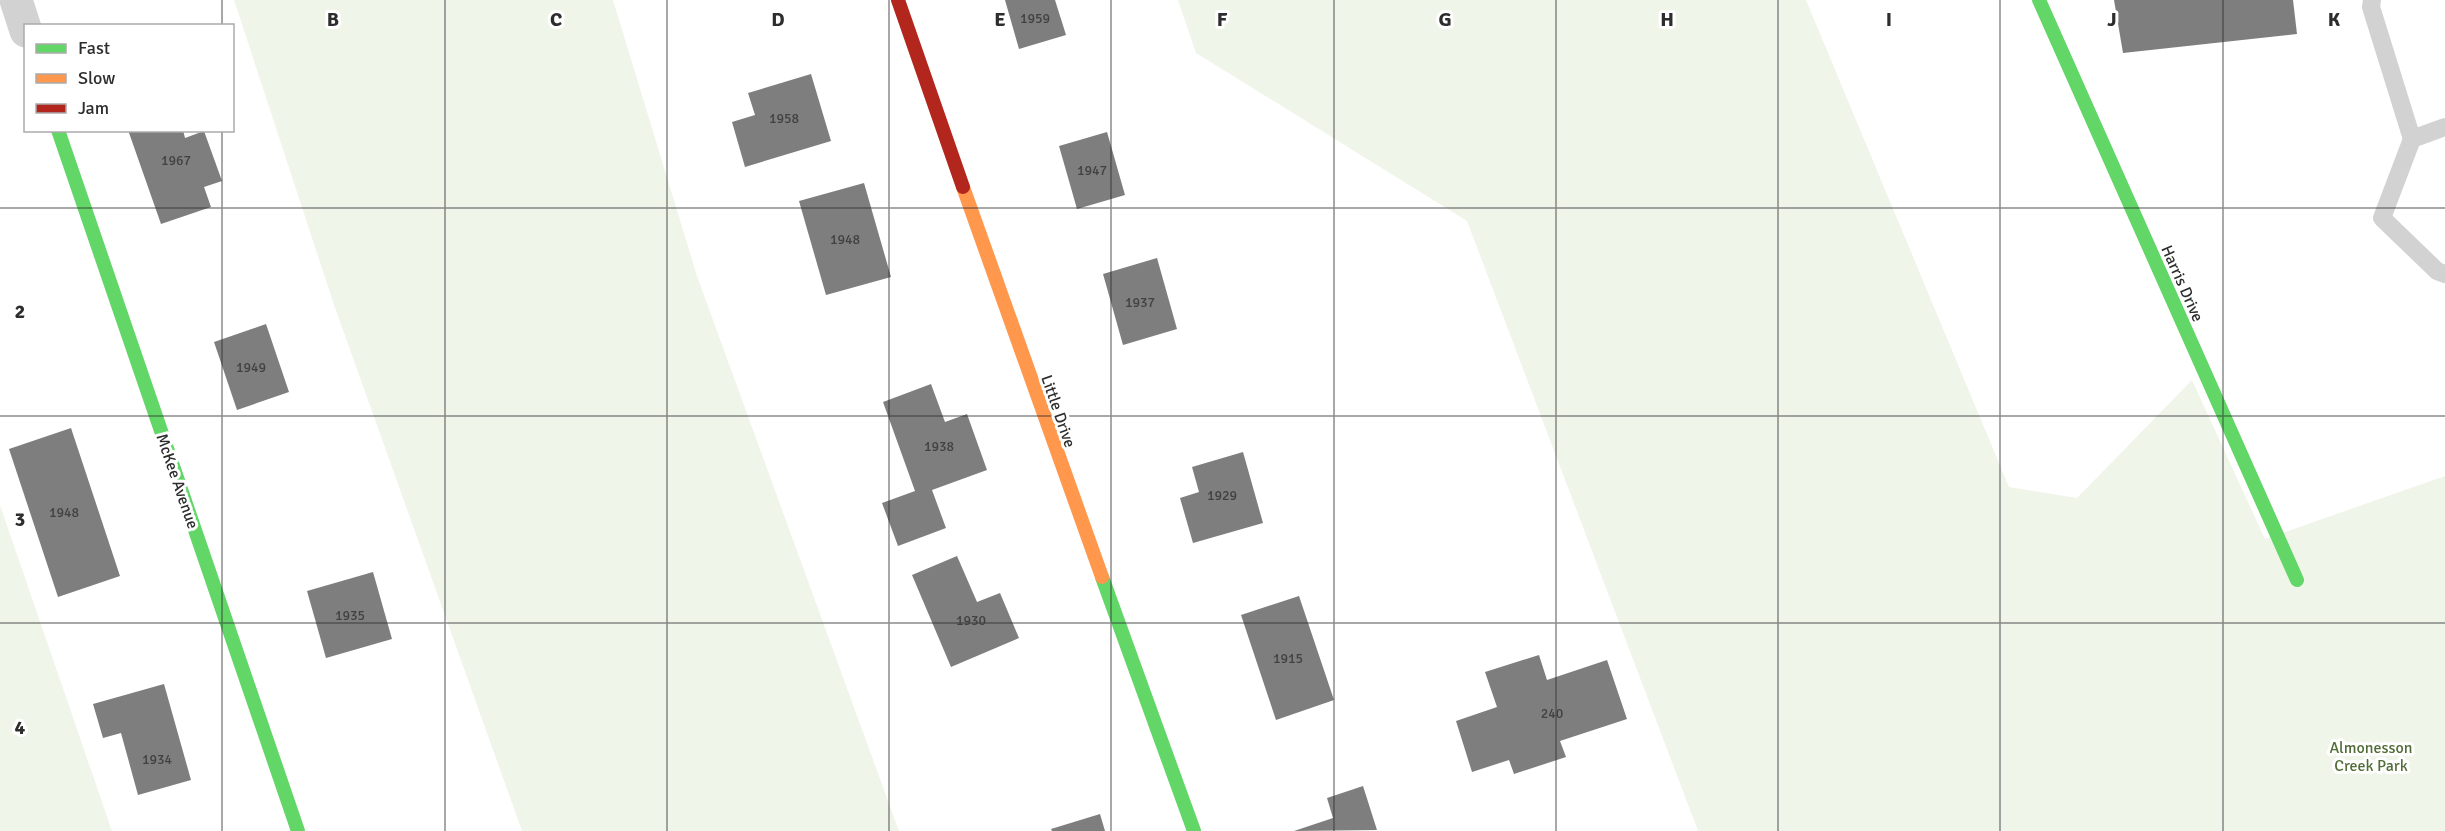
<svg xmlns="http://www.w3.org/2000/svg" width="2445" height="831" viewBox="0 0 2445 831" font-family="Signika,sans-serif">
	<style>
		.green { fill: #f0f5ea }
		.building { fill: #7e7e7e }
		.lines { fill: none; stroke-linecap: round; stroke-linejoin: round }
		.lane { stroke: #d2d2d2; stroke-width: 18 }
		.street { stroke: #d2d2d2; stroke-width: 33 }
		.fast { stroke: #63d668; stroke-width: 14 }
		.slow { stroke: #ff974d; stroke-width: 14 }
		.jam { stroke: #b3261e; stroke-width: 14 }
		.grid { fill: none; stroke: #2d2d2d; stroke-width: 1.5; stroke-opacity: 0.55 }
		.labels { text-anchor: middle; stroke-width: 6; stroke-linejoin: round; paint-order: stroke }
		.number-label { font-size: 14px; fill: #414141 }
		.street-label { font-size: 16px; fill: #2d2d2d; stroke: #fff }
		.park-label { font-size: 16px; fill: #526d37; stroke: #fff }
		.grid-label { font-size: 20px; text-anchor: middle; font-weight: bold; fill: #2d2d2d; stroke: #fff; stroke-width: 6; stroke-linejoin: round; paint-order: stroke }
	</style>
	<rect width="100%" height="100%" fill="#fff"/>
	<!-- green -->
	<g class="green">
		<path d="M234,0H613L697,276L899,831H522L334,305Z"/>
		<path d="M1178,0H1806L2009,487L2077,498L2192,380L2265,539L2445,476V831H1698L1467,221L1196,53Z"/>
		<path d="M0,505L112,831H0Z"/>
	</g>
	<!-- building -->
	<g class="building">
		<path d="M1005,0H1055L1066,35L1019,49Z"/>
		<path d="M2114,0H2293L2297,34L2123,53Z"/>
		<path d="M811,74L831,141L745,167L732,122L755,115L748,93Z"/>
		<path d="M128,130H183L185,138L204,131L222,181L204,187L211,207L161,224Z"/>
		<path d="M1107,132L1125,195L1077,209L1059,146Z"/>
		<path d="M864,183L891,277L826,295L799,201Z"/>
		<path d="M1157,258L1177,329L1123,345L1103,274Z"/>
		<path d="M266,324L289,392L237,410L214,342Z"/>
		<path d="M931,384L945,422L967,414L987,470L932,490L946,528L898,546L882,503L915,491L883,402Z"/>
		<path d="M71,428L120,576L58,597L9,449Z"/>
		<path d="M1243,452L1263,523L1193,543L1180,498L1199,492L1192,467Z"/>
		<path d="M957,556L977,602L1000,593L1019,638L951,667L912,575Z"/>
		<path d="M373,572L392,639L326,658L307,591Z"/>
		<path d="M1299,596L1334,700L1276,720L1241,615Z"/>
		<path d="M1539,655L1547,680L1607,660L1627,719L1560,741L1566,757L1514,774L1509,760L1472,772L1456,721L1497,707L1485,672Z"/>
		<path d="M164,684L191,780L138,795L121,733L103,738L93,704Z"/>
		<path d="M1363,786L1377,830L1294,831L1333,818L1327,798Z"/>
		<path d="M1100,814L1105,831H1052L1051,829Z"/>
	</g>
	<g class="lines">
		<!-- lane -->
		<g class="lane">
			<path d="M2372,0L2371,7L2412,139"/>
			<path d="M2445,127L2412,139L2382,218L2437,271L2445,274"/>
		</g>
		<!-- street -->
		<path class="street" d="M16,0L26,31"/>
		<!-- fast -->
		<g class="fast">
			<path d="M2039,0L2297,580"/>
			<path d="M58,130L298,831"/>
			<path d="M1102,577L1194,831"/>
		</g>
		<!-- slow -->
		<path class="slow" d="M963,187L1102,577"/>
		<!-- jam -->
		<path class="jam" d="M898,0L963,187"/>
	</g>
	<!-- grid -->
	<path class="grid" d="M222,0V26M445,0V831M667,0V831M889,0V831M1111,0V831M1334,0V831M1556,0V831M1778,0V831M2000,0V831M2223,0V831M222,130V831M0,208H2445M0,416H2445M0,623H2445"/>
	<g class="labels">
		<!-- number labels -->
		<g class="number-label">
			<text x="1035" y="23">1959</text>
			<text x="784" y="123">1958</text>
			<text x="176" y="165">1967</text>
			<text x="1092" y="175">1947</text>
			<text x="845" y="244">1948</text>
			<text x="1140" y="307">1937</text>
			<text x="251" y="372">1949</text>
			<text x="939" y="451">1938</text>
			<text x="1222" y="500">1929</text>
			<text x="64" y="517">1948</text>
			<text x="350" y="620">1935</text>
			<text x="971" y="625">1930</text>
			<text x="1288" y="663">1915</text>
			<text x="1552" y="718">240</text>
			<text x="157" y="764">1934</text>
		</g>
		<!-- street labels -->
		<g class="street-label">
			<text transform="translate(2183 283) rotate(66)" y="6">Harris Drive</text>
			<text transform="translate(1059 411) rotate(71)" y="6">Little Drive</text>
			<text transform="translate(178 481) rotate(71)" y="6">McKee Avenue</text>
		</g>
		<!-- park labels -->
		<g class="park-label">
			<text x="2371" y="753">Almonesson<tspan x="2371" dy="18">Creek Park</tspan></text>
		</g>
	</g>
	<g class="grid-label">
		<text x="333" y="26">B</text>
		<text x="556" y="26">C</text>
		<text x="778" y="26">D</text>
		<text x="1000" y="26">E</text>
		<text x="1222" y="26">F</text>
		<text x="1445" y="26">G</text>
		<text x="1667" y="26">H</text>
		<text x="1889" y="26">I</text>
		<text x="2112" y="26">J</text>
		<text x="2334" y="26">K</text>
		<text x="20" y="318">2</text>
		<text x="20" y="526">3</text>
		<text x="20" y="734">4</text>
	</g>
	<!-- legend -->
	<rect x="24" y="24" width="210" height="108" fill="#ffffff" stroke="#ababab" stroke-width="1.5"/>
	<rect x="36" y="44" width="30" height="9" fill="#63d668" stroke="#ababab" stroke-width="1.5"/>
	<text x="78" y="54" font-size="18" fill="#2d2d2d">Fast</text>
	<rect x="36" y="74" width="30" height="9" fill="#ff974d" stroke="#ababab" stroke-width="1.5"/>
	<text x="78" y="84" font-size="18" fill="#2d2d2d">Slow</text>
	<rect x="36" y="104" width="30" height="9" fill="#b3261e" stroke="#ababab" stroke-width="1.5"/>
	<text x="78" y="114" font-size="18" fill="#2d2d2d">Jam</text>
</svg>
